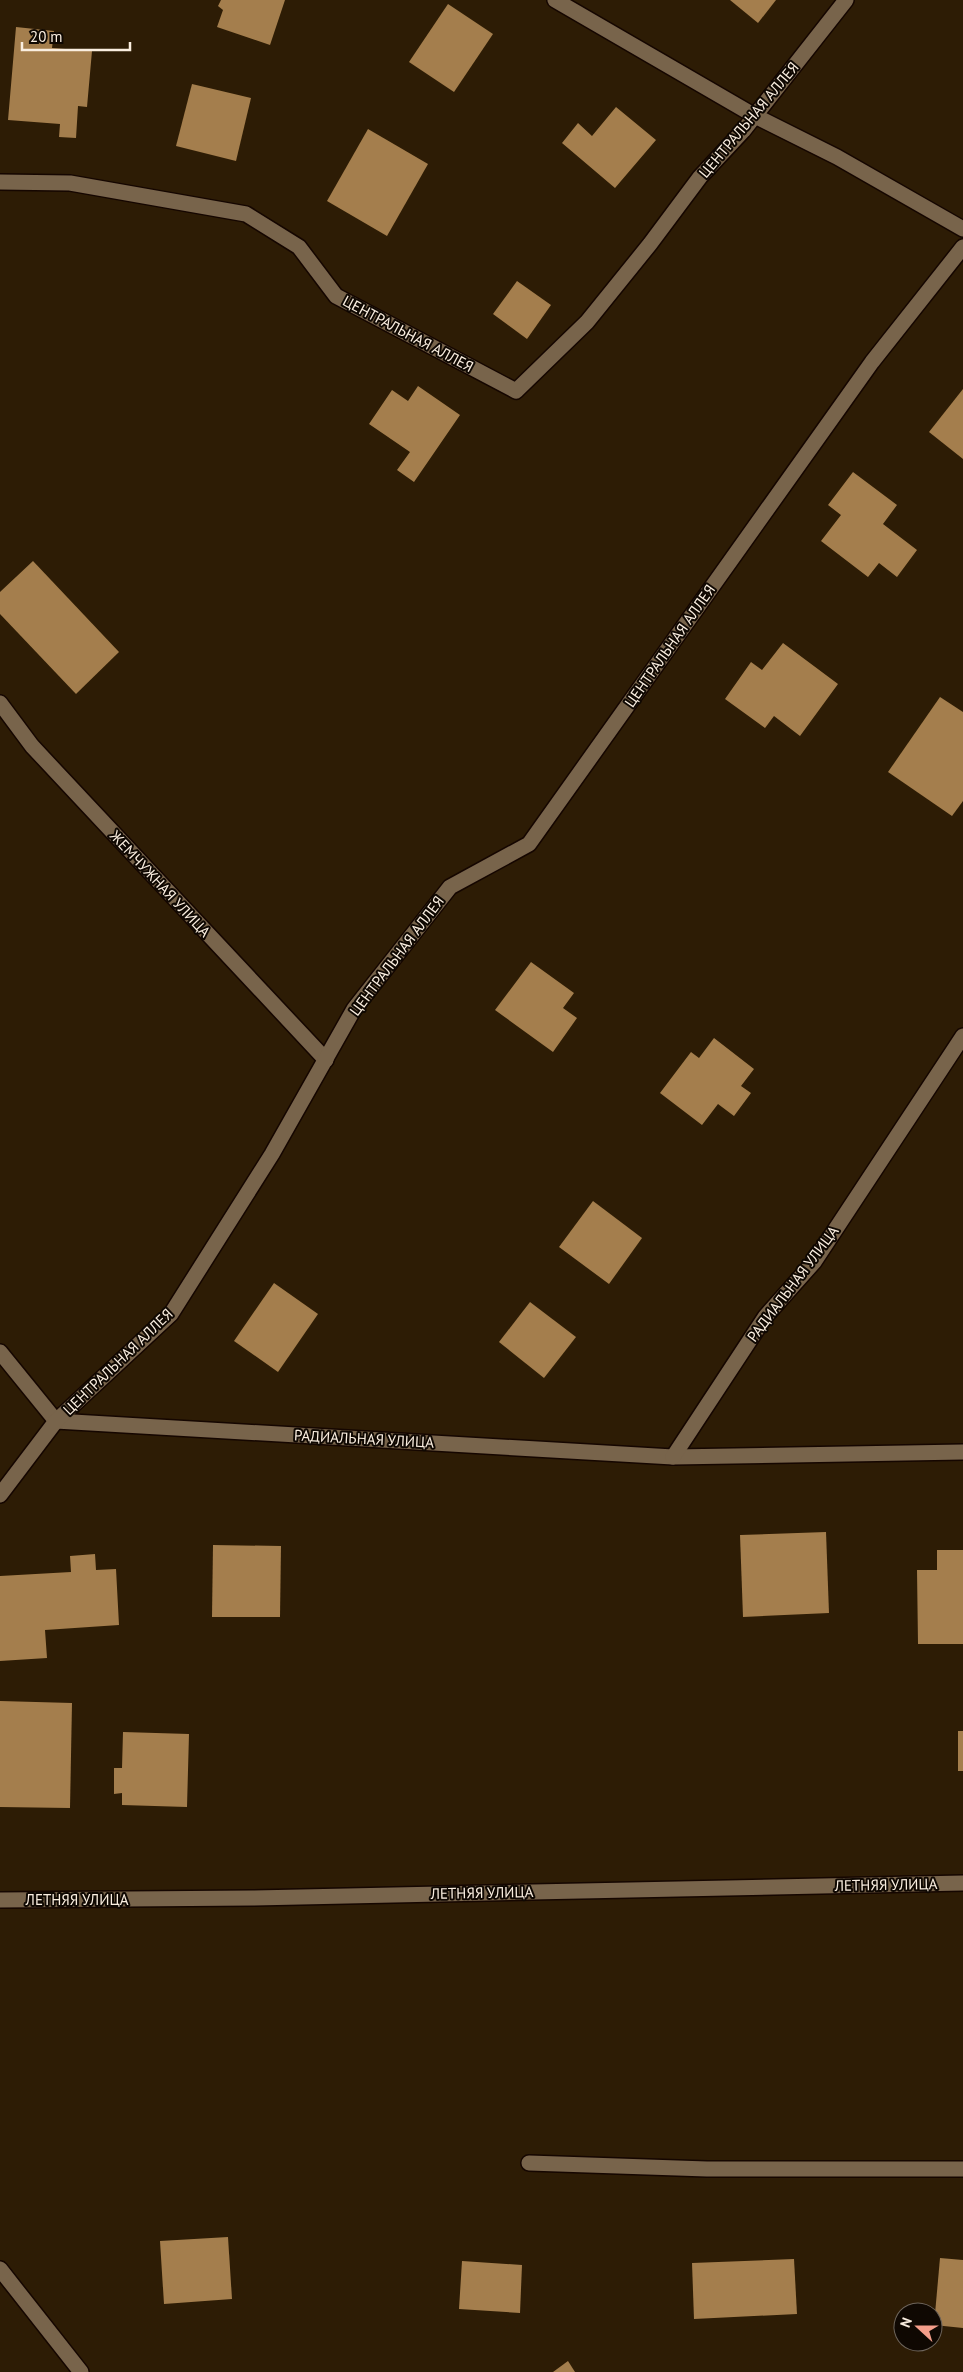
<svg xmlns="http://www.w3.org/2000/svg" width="963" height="2372" viewBox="0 0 963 2372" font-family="'PT Sans',sans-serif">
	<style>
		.building { fill: #a47e4d }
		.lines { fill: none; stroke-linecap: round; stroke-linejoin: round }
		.street-casing { stroke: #150600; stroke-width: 18 }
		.street { stroke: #78644b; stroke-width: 15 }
		.labels { text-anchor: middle; stroke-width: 4; stroke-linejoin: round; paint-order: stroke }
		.street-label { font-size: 15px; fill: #faeee0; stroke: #0f0802 }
	</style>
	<rect width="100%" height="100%" fill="#2d1c05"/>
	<!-- building -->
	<g class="building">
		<path d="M221,0H285L270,45L217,27L223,10L218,6Z"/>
		<path d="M730,0H776L758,23Z"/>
		<path d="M448,4L493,34L454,92L409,62Z"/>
		<path d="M16,27L54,31L52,48L92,51L87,107L78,106L76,138L59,137L60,124L8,120Z"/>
		<path d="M192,84L251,98L236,161L176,146Z"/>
		<path d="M616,107L656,140L615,188L562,143L578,123L592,136Z"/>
		<path d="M368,129L428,164L387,236L327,201Z"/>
		<path d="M517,281L551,305L527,339L493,314Z"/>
		<path d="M418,386L460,415L414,482L397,470L410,452L369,424L392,390L408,401Z"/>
		<path d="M963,389V459L929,432Z"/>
		<path d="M853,472L897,505L883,524L917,550L897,577L879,563L868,577L821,541L841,515L828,505Z"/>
		<path d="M33,561L119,652L76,694L0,614V592Z"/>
		<path d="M783,643L838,684L800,736L774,716L765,728L725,699L751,662L762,670Z"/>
		<path d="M940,697L963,712V801L952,816L888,772Z"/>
		<path d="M531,962L574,993L563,1008L577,1018L553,1052L495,1010Z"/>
		<path d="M714,1038L754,1069L741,1086L751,1093L734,1116L718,1104L702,1125L660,1093L691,1052L699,1058Z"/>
		<path d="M593,1201L642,1238L609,1284L559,1247Z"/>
		<path d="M274,1283L318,1314L278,1372L234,1341Z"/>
		<path d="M530,1302L576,1337L544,1378L499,1342Z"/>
		<path d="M826,1532L829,1613L743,1617L740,1535Z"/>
		<path d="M213,1545L281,1546L280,1617H212Z"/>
		<path d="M937,1550H963V1644H918L917,1570H937Z"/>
		<path d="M95,1554L96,1570L116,1569L119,1625L45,1630L47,1658L0,1661V1576L71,1572L70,1556Z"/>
		<path d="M0,1701L72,1703L70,1808L0,1807Z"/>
		<rect x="958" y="1731" width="5" height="40"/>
		<path d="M123,1732L189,1734L187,1807L122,1805V1793L114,1794V1768H122Z"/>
		<path d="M228,2237L232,2299L164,2304L160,2241Z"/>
		<path d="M940,2258L963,2260V2328L934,2325Z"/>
		<path d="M794,2259L797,2314L694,2319L692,2263Z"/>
		<path d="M462,2261L522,2265L520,2313L459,2309Z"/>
		<path d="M568,2361L575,2372H553Z"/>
	</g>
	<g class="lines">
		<defs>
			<g id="street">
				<path d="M555,0L755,116L837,157L963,229"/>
				<path d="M0,182L70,183L246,214L299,247L336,296L516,391L587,322L650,244L700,177L743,131L846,0"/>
				<path d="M0,703L32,746L326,1060"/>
				<path d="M0,1352L56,1421L673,1457L963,1452"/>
				<path d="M673,1457L765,1317L814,1262L963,1036"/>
				<path d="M0,1495L56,1421L171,1314L272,1154L354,1009L450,887L529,844L872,362L963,247"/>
				<path d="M0,1900L253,1898L963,1883"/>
				<path d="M529,2163L707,2169H963"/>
				<path d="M0,2269L81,2372"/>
			</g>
		</defs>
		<!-- street casing -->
		<use href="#street" class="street-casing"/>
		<!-- street -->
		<use href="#street" class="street"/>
	</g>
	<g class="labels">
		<!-- street labels -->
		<g class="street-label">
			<text transform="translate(749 120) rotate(-50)" y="5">ЦЕНТРАЛЬНАЯ АЛЛЕЯ</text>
			<text transform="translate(408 334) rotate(28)" y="5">ЦЕНТРАЛЬНАЯ АЛЛЕЯ</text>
			<text transform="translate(670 646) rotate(-55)" y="5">ЦЕНТРАЛЬНАЯ АЛЛЕЯ</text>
			<text transform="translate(160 884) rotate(47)" y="5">ЖЕМЧУЖНАЯ УЛИЦА</text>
			<text transform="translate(397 956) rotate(-53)" y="5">ЦЕНТРАЛЬНАЯ АЛЛЕЯ</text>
			<text transform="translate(793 1284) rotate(-53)" y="5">РАДИАЛЬНАЯ УЛИЦА</text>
			<text transform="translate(118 1362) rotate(-44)" y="5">ЦЕНТРАЛЬНАЯ АЛЛЕЯ</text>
			<text transform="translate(364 1439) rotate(3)" y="5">РАДИАЛЬНАЯ УЛИЦА</text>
			<text transform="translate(886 1885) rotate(-1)" y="5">ЛЕТНЯЯ УЛИЦА</text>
			<text transform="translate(482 1893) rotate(-1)" y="5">ЛЕТНЯЯ УЛИЦА</text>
			<text x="77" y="1905">ЛЕТНЯЯ УЛИЦА</text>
		</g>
	</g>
	<!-- north arrow -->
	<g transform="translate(918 2327) rotate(291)"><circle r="24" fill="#0f0802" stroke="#6d645b"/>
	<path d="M0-4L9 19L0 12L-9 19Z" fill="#f49e8a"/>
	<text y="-8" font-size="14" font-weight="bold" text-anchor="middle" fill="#faeee0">N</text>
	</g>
	<!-- scale -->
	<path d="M22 42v8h108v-8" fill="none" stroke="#faeee0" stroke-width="2.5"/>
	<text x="30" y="42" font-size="15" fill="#faeee0" stroke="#0f0802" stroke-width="4" paint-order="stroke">20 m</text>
</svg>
